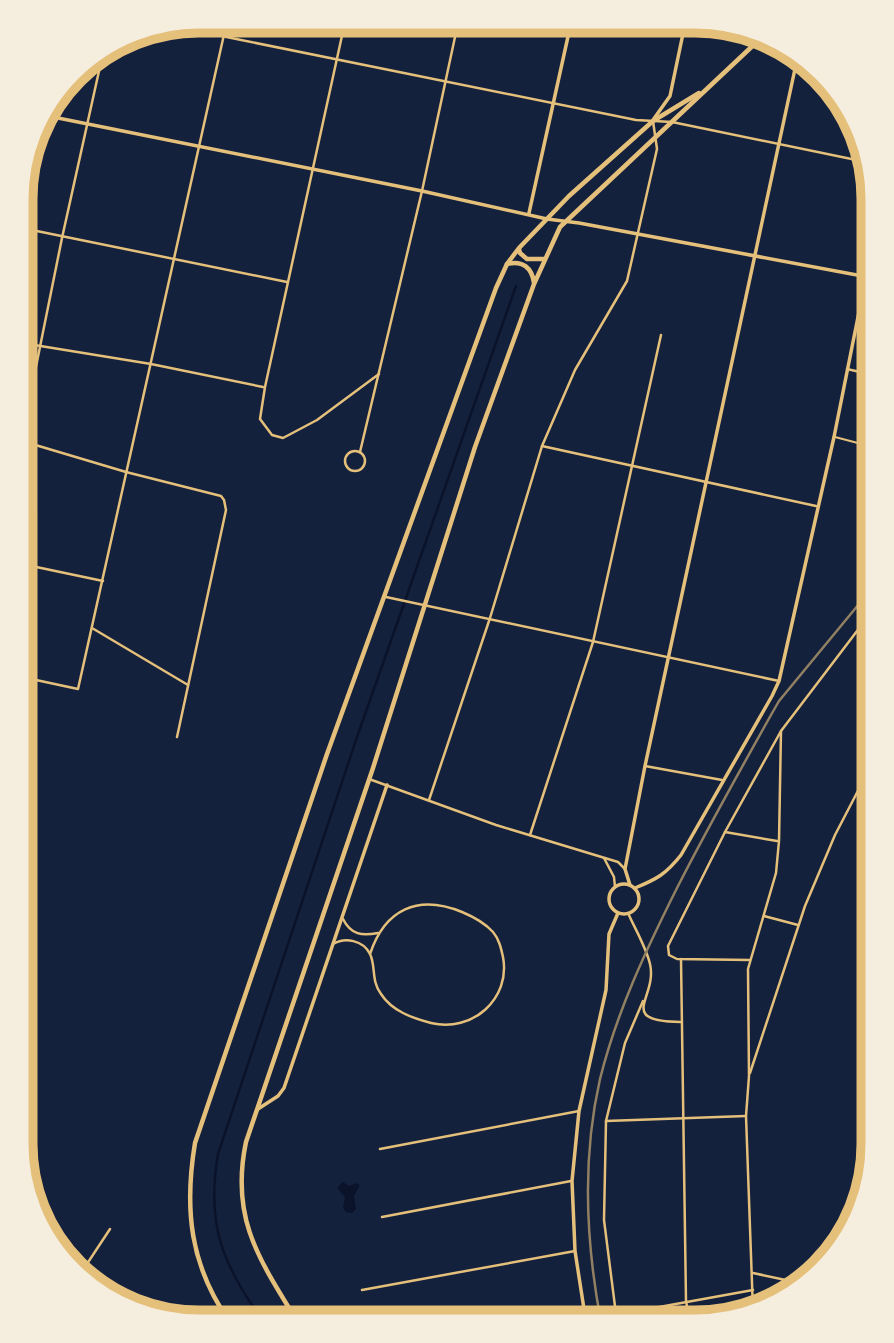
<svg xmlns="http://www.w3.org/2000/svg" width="894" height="1343" viewBox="0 0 894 1343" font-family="'Varela Round',sans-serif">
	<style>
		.water { fill: #0b132b }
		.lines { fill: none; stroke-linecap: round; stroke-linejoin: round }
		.stream { stroke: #0b132b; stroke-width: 2.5 }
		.service { stroke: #e5c07b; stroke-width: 2 }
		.minor { stroke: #e5c07b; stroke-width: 2.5 }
		.tertiary { stroke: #e5c07b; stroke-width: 3.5 }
		.primary { stroke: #e5c07b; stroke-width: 4.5 }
		.rail { stroke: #918062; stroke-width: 2.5 }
		.rim { fill: none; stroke: #e5c07b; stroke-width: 9 }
	</style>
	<rect width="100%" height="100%" fill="#14213d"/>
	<!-- water -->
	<path class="water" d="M343,1182L349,1186L357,1183L360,1185L354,1196L356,1209L352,1213L346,1212L343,1208L345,1197L337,1188Z"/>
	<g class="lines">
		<!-- stream -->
		<path class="stream" d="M263,1321C222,1264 206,1224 218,1154L357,737L516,286"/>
		<!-- service -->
		<path class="service" d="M835,437L873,447"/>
		<!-- minor -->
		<g class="minor">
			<path d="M345,22L265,387L260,419L272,435L283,438L317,420L379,374"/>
			<path d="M172,26L636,120L672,122L866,162"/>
			<path d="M22,228L287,282"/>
			<path d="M22,343L151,364L263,387"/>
			<path d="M847,369L873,375"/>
			<path d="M22,436L62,238L103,53"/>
			<path d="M22,441L126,472L221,496L224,500L226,510L177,737"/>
			<path d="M542,446L816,506"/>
			<circle cx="355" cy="461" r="10"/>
			<path d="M360,452L422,191L458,23"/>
			<path d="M22,564L103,581"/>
			<path d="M386,597L779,681"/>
			<path d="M92,628L188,685"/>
			<path d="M22,677L78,689L227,21"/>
			<path d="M645,766L722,780"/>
			<path d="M369,779L496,825L618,862L625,869"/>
			<path d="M429,800L490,618L542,446L575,370L627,281L657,149L653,121"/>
			<path d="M725,832L777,841"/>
			<path d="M530,835L593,642L661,335"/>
			<path d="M604,858L614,877L615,887"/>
			<path d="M628,913C635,929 646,947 650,964C658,998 615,1021 681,1022"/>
			<path d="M764,916L798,925"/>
			<path d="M343,919C351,935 362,936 378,933"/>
			<path d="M333,944C345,937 363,940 370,954C376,966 371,981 381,994C392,1011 412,1018 431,1023C472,1033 511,999 503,957C501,948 499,939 493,932C484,922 474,917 462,912C418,894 385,909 370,954"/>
			<path d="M681,959L686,1301L690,1322"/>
			<path d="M750,960L677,959L669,955L668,946L725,832L781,731L873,610"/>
			<path d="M750,1073L805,906L835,835L873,762"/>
			<path d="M606,1121L746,1116"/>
			<path d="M380,1149L579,1111"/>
			<path d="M382,1217L571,1181"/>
			<path d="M57,1241L85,1268L128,1301"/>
			<path d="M81,1273L110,1229"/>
			<path d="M753,1273L795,1282"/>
			<path d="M362,1290L575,1251"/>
			<path d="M753,1311L746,1116L749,1076L748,969L776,873L779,841L781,731"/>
			<path d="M615,1315L753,1290"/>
			<path d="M573,1322L586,1319"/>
			<path d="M617,1322L604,1220L606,1121L625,1043L643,1001"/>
		</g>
		<!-- tertiary -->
		<g class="tertiary">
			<path d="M43,115L422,191L547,219L579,223L873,278"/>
			<path d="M653,120L670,96L685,24"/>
			<path d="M529,213L571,23"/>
			<circle cx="624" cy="899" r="15"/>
			<path d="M630,885L625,869L645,766L798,55"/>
			<path d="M635,888C657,879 666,874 681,855L772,696L779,681L834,437L873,242"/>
			<path d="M258,1109L278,1096L284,1088L387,785"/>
			<path d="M586,1322L575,1251L572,1181L579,1111L606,990L609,934L618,913"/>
		</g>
		<!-- primary -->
		<g class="primary">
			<path d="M519,249L520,253L527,259H544"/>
			<path d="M507,264C523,260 532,268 534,283"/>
			<path d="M229,1321C190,1265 184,1209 195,1143L327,754L496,288L507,264L519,248L569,196L653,121L699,93"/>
			<path d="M297,1321C259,1259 230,1218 246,1142L373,768L475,447L534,284L560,227L761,38"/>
		</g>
		<!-- rail -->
		<path class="rail" d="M601,1322C586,1243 582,1158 600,1079C617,1011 646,950 677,888C707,829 739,772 771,715L779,701L873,587"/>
	</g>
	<!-- crop -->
	<path d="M0 0H894V1343H0ZM199 33H695A166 166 0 0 1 861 199V1144A166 166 0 0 1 695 1310H199A166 166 0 0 1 33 1144V199A166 166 0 0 1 199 33Z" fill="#f5edde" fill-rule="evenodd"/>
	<path class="rim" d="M199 33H695A166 166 0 0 1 861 199V1144A166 166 0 0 1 695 1310H199A166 166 0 0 1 33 1144V199A166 166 0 0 1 199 33Z"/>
</svg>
